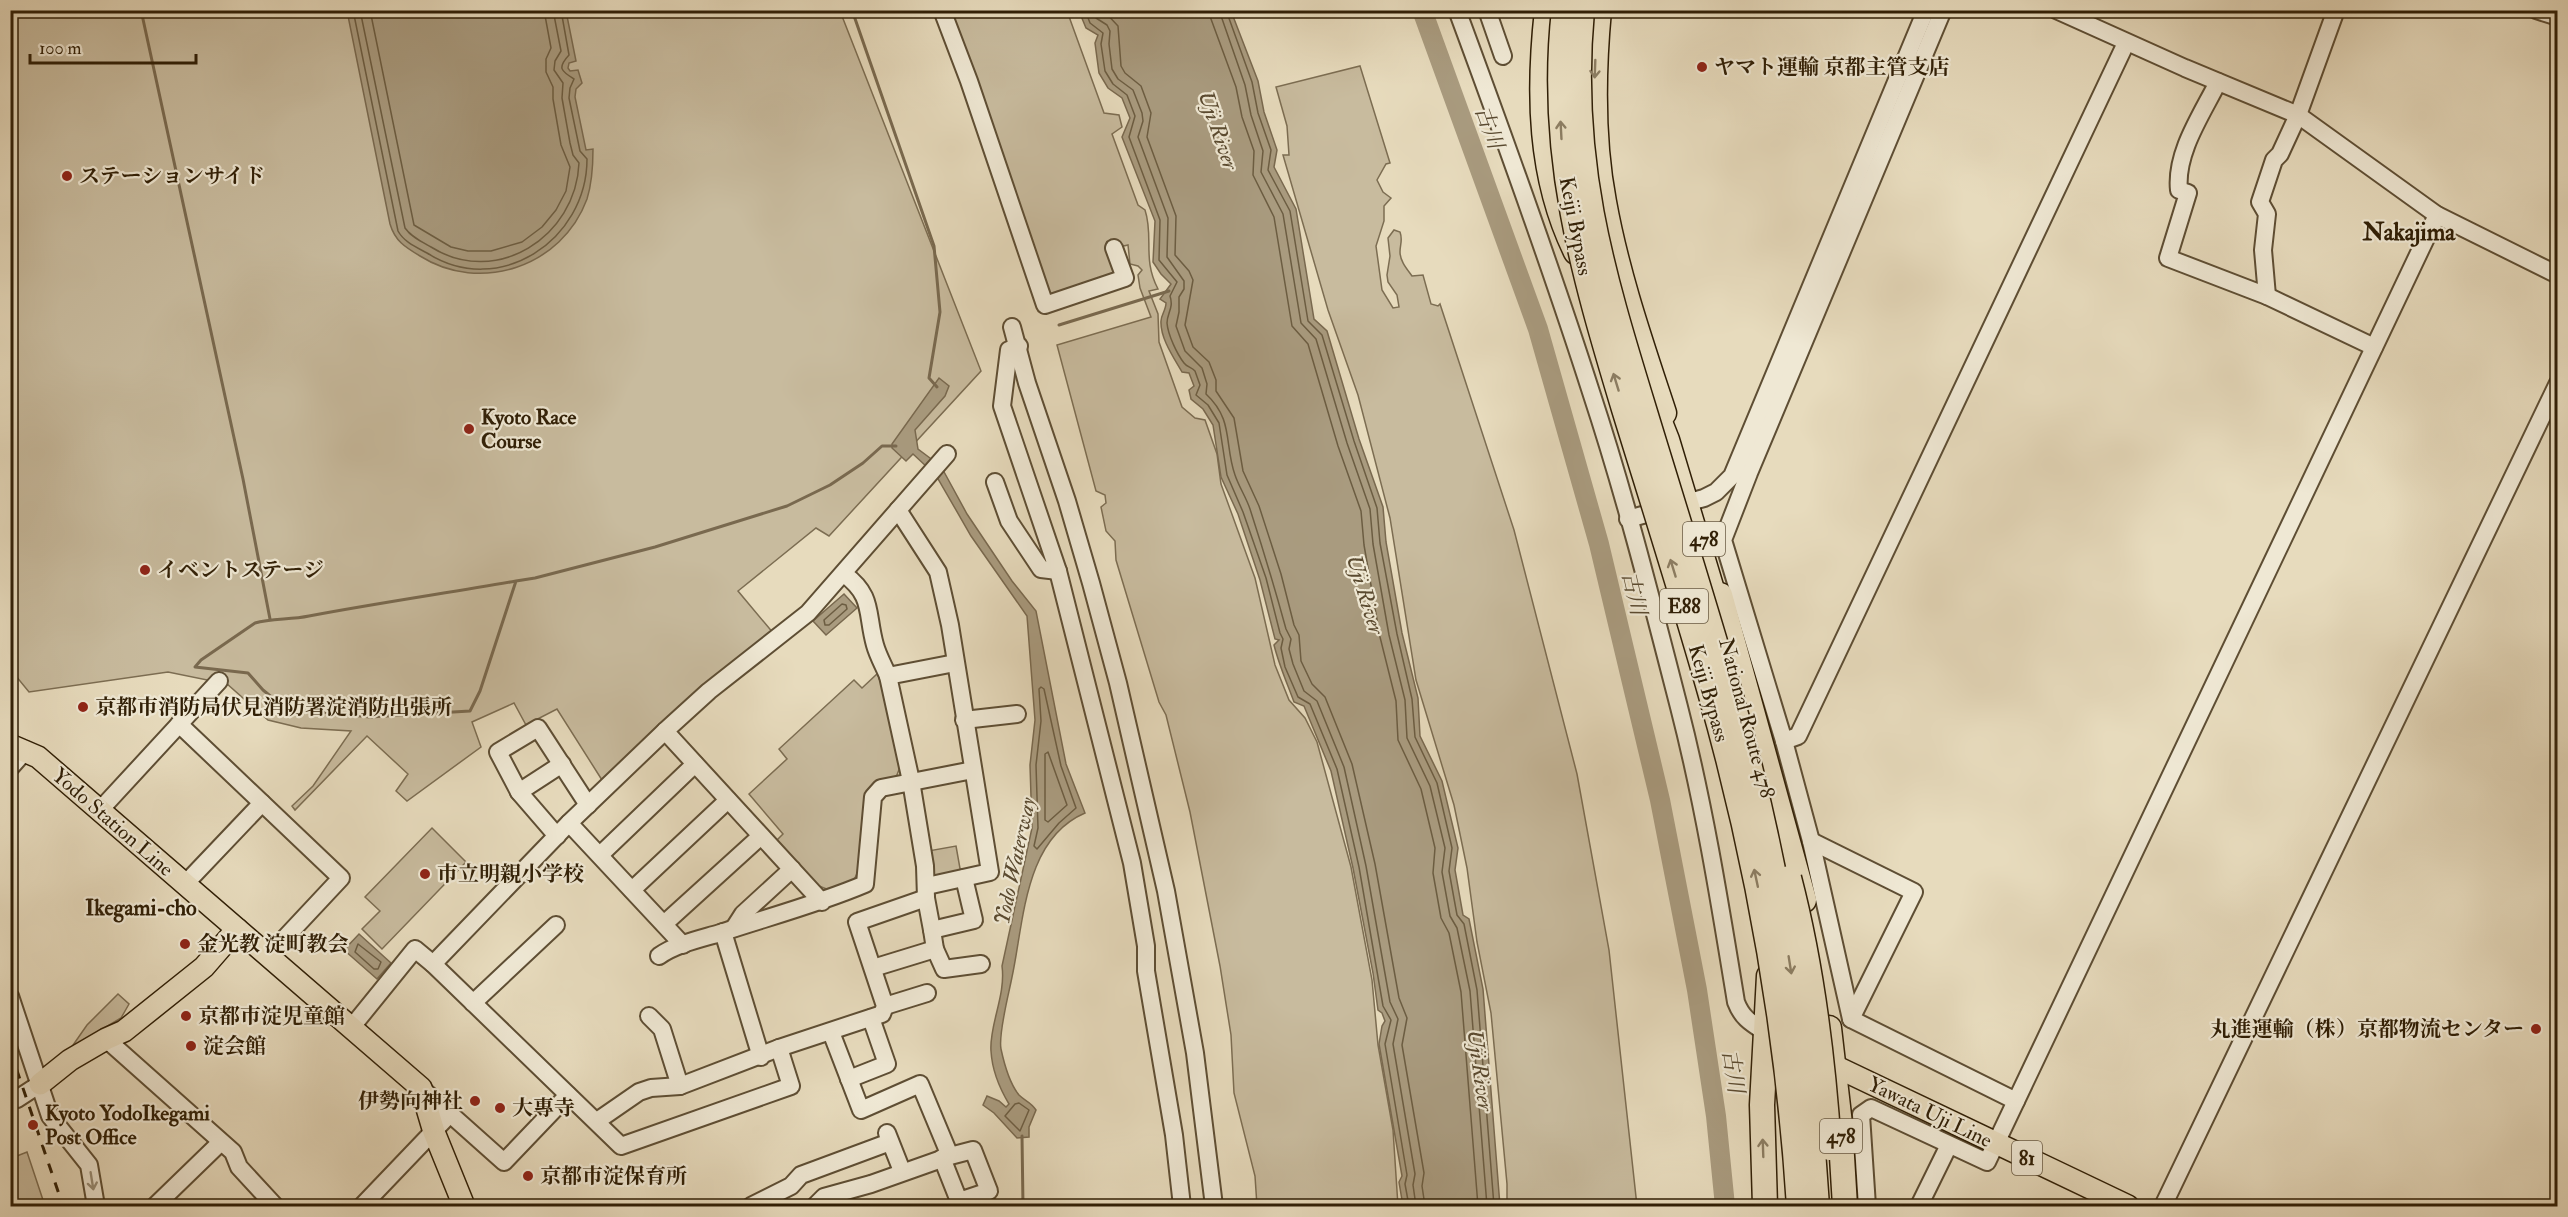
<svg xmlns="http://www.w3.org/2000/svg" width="2568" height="1217" viewBox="0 0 2568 1217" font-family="'IM FELL Double Pica','Noto Serif JP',serif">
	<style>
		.green { fill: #c8bb9e; stroke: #7c6d52; stroke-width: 1.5 }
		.water { fill: #a99b7f; stroke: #79694f; stroke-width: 1.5 }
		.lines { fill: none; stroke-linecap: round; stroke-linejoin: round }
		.shore { stroke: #6c5d42; stroke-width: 1.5 }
		.stream { stroke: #79694f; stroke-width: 3 }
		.river { stroke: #a99b7f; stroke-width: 20 }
		.minor-casing { stroke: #5e4e34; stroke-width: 20 }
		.major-casing { stroke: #301f06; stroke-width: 24 }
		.highway-casing { stroke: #301f06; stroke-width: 27 }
		.minor { stroke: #efe8d4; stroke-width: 16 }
		.major { stroke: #e7dbbd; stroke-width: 21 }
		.highway { stroke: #e7dbbd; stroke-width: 24 }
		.rail { stroke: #301f06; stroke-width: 3; stroke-dasharray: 10 10; stroke-linecap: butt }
		.highway-bridge-casing { stroke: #301f06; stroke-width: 27; stroke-linecap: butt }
		.highway-bridge { stroke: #e7dbbd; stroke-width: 24 }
		.oneway { stroke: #8c7d62 }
		.oneway2 { stroke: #998e77 }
		.poi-dot { fill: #8f2418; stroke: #efe8d4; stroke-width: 2 }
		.labels { text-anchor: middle; stroke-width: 4.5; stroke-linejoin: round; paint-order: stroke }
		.shield { fill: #efe8d4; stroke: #695b44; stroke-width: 1.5 }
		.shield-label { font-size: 20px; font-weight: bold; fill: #301f06 }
		.poi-label { font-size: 21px; font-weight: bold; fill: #301f06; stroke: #efe8d4; text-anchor: start }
		.street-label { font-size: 21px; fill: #301f06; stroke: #efe8d4 }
		.water-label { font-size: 22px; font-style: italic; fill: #5a4a30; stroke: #efe8d4 }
		.neighbourhood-label { font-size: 22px; font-weight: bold; fill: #301f06; stroke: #efe8d4 }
		.quarter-label { font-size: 24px; font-weight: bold; fill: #301f06; stroke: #efe8d4 }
	</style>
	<rect width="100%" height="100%" fill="#e7dbbd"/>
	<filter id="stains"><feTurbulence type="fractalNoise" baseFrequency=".00333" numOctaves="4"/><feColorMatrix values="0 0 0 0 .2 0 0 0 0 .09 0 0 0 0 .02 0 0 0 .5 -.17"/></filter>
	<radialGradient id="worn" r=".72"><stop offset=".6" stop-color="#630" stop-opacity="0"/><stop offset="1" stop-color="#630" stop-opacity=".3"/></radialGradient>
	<!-- green -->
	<g class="green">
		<path d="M10,11H840L981,371L829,536L816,528L738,591L774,634L602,780L557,709L526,725L514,703L472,722L481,747L407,801L396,791L408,774L367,736L295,810L292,806L313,786L351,731L301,728L268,720L218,676L212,681L168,672L29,692L11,670Z"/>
		<path d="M942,11H1067L1104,113L1119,115L1122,127L1112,134L1138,205L1145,210C1154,237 1142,259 1158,289L1149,291L1158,314L1159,342L1182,407L1195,418L1205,420L1217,454L1221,484L1255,578L1275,665L1289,700L1305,718L1317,742L1351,867L1372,980L1378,1045L1393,1130L1398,1206H1257L1255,1176L1234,1093L1231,1035L1220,966L1190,812L1166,715L1159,702L1116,560L1115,541L1106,531L1101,507L1106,503L1105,495L1096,491L1057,345L1151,317L1140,288L1138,275L1142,270L1138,266L1130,264L1128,245L1115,248L1125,278L1045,305Z"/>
		<path d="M1360,66L1390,163L1386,164L1377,180L1383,192L1391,198L1384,206V221L1376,246L1382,290L1393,308L1399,307L1397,295L1388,282L1387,275L1390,256L1388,238L1394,230L1400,232C1403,240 1400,244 1400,252C1400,261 1407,269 1412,276L1423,275L1431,304L1438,306L1440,304L1514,530L1577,774L1609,950L1637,1206H1507V1184L1491,1013L1477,942L1467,868L1454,805L1416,680L1390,518L1358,395L1328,310L1283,155H1289L1287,126L1276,87Z"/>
		<path d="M877,674L884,686L900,767L895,780L879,782L859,869L854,880L829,890L819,886L776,841L783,834L749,794L787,759L779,749L854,680L862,688Z"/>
		<path d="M432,828L466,862L382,949L362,929L380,911L365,897Z"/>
		<path d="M956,846L961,874L932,877L928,851Z"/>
		<path d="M118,994L129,1004L121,1018L71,1048L87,1025Z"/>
		<path d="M27,1152L45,1206H11V1155L12,1158Z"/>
	</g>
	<!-- water -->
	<g class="water">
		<path d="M347,11H566L576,61L569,63L568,68L570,71L578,70L582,83L576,89L575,97L586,150L593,149C593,166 592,183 587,199C562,267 480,294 420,256C405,247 395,241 390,224Z"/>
		<path d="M1079,11H1231L1258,81L1264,112L1277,150L1274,167L1296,209L1314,319L1327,331L1359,439L1383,507L1386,542L1402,633L1418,698L1420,736L1442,781L1458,848L1455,870L1463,915L1469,919L1483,989L1500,1206H1403L1399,1182L1402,1176L1379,1044L1382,1026L1385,1021L1382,1013L1378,1010L1373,973L1353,868L1331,771L1304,706L1294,702C1287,683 1279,665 1274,645L1279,640L1275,639L1260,580L1238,514L1221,477L1213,425L1203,409L1191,399L1189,390L1194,386L1189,373L1182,372C1174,358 1160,338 1161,321C1161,315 1166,310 1166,303L1160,299L1171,284L1161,274L1153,262L1155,221L1122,137L1130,118L1122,98L1108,88L1099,73L1095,43L1098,35L1086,28Z"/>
		<path d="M939,378L949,386L945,396L915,430L918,449L934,461L928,468L913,454L906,461L892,448V444Z"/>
		<path d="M943,470L967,514L1012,581L1036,611L1066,764L1085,813C1024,839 1024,922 1012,977C1009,993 998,1034 1001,1049C1004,1063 1010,1084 1019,1095C1025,1101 1031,1102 1036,1110L1029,1127V1137L1017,1138L994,1113L983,1105L987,1096L999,1101L1006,1107L1009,1104C1000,1089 992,1069 991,1051C989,1025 1006,996 1002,966L1032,828L1030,765L1035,720L1027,616L971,536L937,477Z"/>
		<path d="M844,594L857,608L826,635L813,621Z"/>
		<path d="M359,934L391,963L377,979L344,950Z"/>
	</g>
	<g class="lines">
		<!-- shore -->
		<g class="shore">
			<path d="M353,10L398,231C404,242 416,247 427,253C499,299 587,240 587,159L580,151L569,98L570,88L574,79C561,71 557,68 569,55L561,10"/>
			<path d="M360,10L405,228C411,237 422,242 431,247C496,288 576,237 579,163L573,155L570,143L562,98L563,83L554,70L555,61L561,51L553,10"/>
			<path d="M370,10L414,225L451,247L468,251H491L522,242L542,227L556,210L566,191L570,167L561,145L553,99V87L546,72V59L551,48L544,10"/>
			<path d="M1085,10L1090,23L1103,33L1101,44L1105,71L1113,84L1127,95L1135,116L1129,137L1160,220L1159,260L1177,282L1170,296C1174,308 1167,313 1167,323C1168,335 1177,354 1184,363C1187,367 1191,367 1195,371L1200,385L1196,395L1208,405L1219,423L1227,475L1243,512L1266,578L1280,633L1283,639L1281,648L1285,667L1298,697L1310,704L1337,769L1359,867L1383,1006L1391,1020L1385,1044L1407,1175L1405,1184L1409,1206"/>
			<path d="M1093,10L1096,18L1107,25L1110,31L1109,44L1112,69L1118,79L1133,90L1142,113L1143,121L1138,137L1168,218L1167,257L1184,281V289L1179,297V312L1176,326L1185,351L1202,368L1207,384L1206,394C1234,420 1224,444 1235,475C1239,487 1246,497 1250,509C1263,549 1275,589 1286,629L1291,639L1289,649L1293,664L1304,691L1317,701L1344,767L1366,866L1390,1002L1398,1019L1393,1044L1415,1174L1413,1185L1416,1206"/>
			<path d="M1103,10L1118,26L1121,66L1125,73L1141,86L1151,113L1147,137L1176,216L1175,255L1189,271L1193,280L1185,325L1193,347L1209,362L1216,380V391L1234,418L1243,471L1259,506L1281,574L1294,625L1299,635L1301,661L1312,684L1325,697L1352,764L1375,864L1399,998L1407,1018L1402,1045L1424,1173L1422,1186L1425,1206"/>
			<path d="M1209,10L1211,19L1236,87L1242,117L1254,151L1253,175L1274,217L1292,326L1308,344L1338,446L1361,511L1364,545L1380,637L1396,701L1398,740L1421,789L1435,848L1433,873L1441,918L1449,933L1461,992L1478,1206"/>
			<path d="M1219,10L1245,85L1251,115L1263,151L1261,172L1283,214L1301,323L1316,339L1347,443L1370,509L1373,544L1389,635L1405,700L1407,738L1430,786L1445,848L1442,872L1450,916L1457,928L1470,991L1487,1206"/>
			<path d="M1226,10L1252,82L1258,113L1271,150L1268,170L1290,211L1308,321L1322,335L1354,441L1377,508L1380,543L1397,634L1412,699L1415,737L1437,783L1452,848L1449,871L1457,915L1464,924L1477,990L1494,1206"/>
			<path d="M842,604L846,605L847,609L829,625H825L824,620Z"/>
			<path d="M1041,687L1044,689L1061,766L1076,808L1059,823L1037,849L1034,846L1038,828L1036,765L1041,721L1039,689Z"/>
			<path d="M1048,752L1067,805L1048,822L1045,820V754Z"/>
			<path d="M358,944L381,962L378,969H374L355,952Z"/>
			<path d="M1019,1103L1029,1110L1020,1131L1005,1116L1015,1104Z"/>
		</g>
		<!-- stream -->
		<g class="stream">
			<path d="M141,10L243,479L270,619"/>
			<path d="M852,10L934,246L940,312L929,378L937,387"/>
			<path d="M1059,325L1169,291"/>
			<path d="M516,581L480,691L470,711L370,717L285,708L263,690L248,673L195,667L201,660L255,623C271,618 290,620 309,616C378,603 447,593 516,581L535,578L655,547L787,506L830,485L863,463L882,446H896"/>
			<path d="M1022,1136L1023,1206"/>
		</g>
		<!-- river -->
		<path class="river" d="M1422,10L1538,329L1599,544L1660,800L1697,990L1716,1116L1725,1206"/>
		<defs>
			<g id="minor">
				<path d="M942,10L969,81L1045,305L1125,278L1114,248"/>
				<path d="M1457,10C1504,137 1550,264 1591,392C1625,495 1652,602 1679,707C1704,804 1720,904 1736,1002C1742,1018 1751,1023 1765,1032"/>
				<path d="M1487,10L1503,56"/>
				<path d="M1943,10L1749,473L1723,540L1784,741L1811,841L1851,1019L2016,1101"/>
				<path d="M2056,10L2185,68L2298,115L2437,215L2558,275"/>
				<path d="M2536,10L2558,17"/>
				<path d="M2218,82C2202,114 2175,153 2179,190L2188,193L2168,258L2267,296L2263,250L2267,214L2260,202L2274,160L2280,154L2298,115L2336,10"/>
				<path d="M2267,296L2374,347"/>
				<path d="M1012,327L1027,383L1067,501L1091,583L1118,683L1166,891L1195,1053L1214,1206"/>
				<path d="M1019,346L1009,350L1002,406L1058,571L1132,863L1146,946V971L1174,1135L1182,1206"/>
				<path d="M995,482L1009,521L1041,569L1058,571"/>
				<path d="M898,510L938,572L950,625L990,872L927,886"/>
				<path d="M1628,519L1704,498L1716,492L1732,476L1926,10"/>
				<path d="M844,574C874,596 866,613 875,645C878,656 884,666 888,676"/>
				<path d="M955,663L888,676L911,781L925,866L926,898L932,930L935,949L944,969L981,964"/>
				<path d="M964,720L1017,714"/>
				<path d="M179,724L341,878L268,956"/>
				<path d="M665,731L822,902"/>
				<path d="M1784,741L1798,736L2126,43"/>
				<path d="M10,768L26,750"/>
				<path d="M519,792L562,764"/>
				<path d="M100,810L219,681"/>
				<path d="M569,823L683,945"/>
				<path d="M557,836L519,792L498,752L538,728L588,805"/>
				<path d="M1811,841L1914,892L1851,1019"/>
				<path d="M600,855L695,764"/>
				<path d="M185,884L262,803"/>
				<path d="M632,890L728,800"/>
				<path d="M664,924L761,836"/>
				<path d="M734,928L743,914L792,869"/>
				<path d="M932,930L974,920L964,878"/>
				<path d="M723,932L761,1057"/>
				<path d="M659,956C676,944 700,939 720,933C768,917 818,904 865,884L873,797L881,788L973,770"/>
				<path d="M433,964L569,823L665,731L709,691L808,613L947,454"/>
				<path d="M873,968L935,949"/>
				<path d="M10,996L50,1116L89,1165L96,1206"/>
				<path d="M473,1003L556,925"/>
				<path d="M885,1006L927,993"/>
				<path d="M649,1016L662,1029L680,1086"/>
				<path d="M351,1028L415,949L433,964L621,1146L791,1086L779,1048"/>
				<path d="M106,1039L233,1152L239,1167L275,1206"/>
				<path d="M849,1079L887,1064L871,1018"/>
				<path d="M421,1088L504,1162L568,1095"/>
				<path d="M10,1097L17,1099L40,1084"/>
				<path d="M597,1121L639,1092L651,1088L680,1086L779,1048L882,1014L885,1006L857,922L926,898"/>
				<path d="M887,1133L902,1171"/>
				<path d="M942,1158L959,1201L989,1191L973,1150L950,1156"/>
				<path d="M155,1206L221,1142"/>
				<path d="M362,1206L450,1114"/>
				<path d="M751,1206L791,1186L801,1175L890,1142"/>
				<path d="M815,1206L824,1197L871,1184L950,1156L920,1084L861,1110L831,1032"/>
				<path d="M1867,1206L1861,1115L1871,1108L1987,1162L2437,215"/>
				<path d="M1919,1206L1949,1145"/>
				<path d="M2163,1206L2558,383"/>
			</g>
			<g id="major">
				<path d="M10,745L38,757L421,1088L434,1132L464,1206"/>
				<path d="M1822,1060L2128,1206"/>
				<path d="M40,1084L70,1060L106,1039L124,1031L204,967L237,929"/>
			</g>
			<g id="highway">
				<path d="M1547,10C1538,92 1539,177 1576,252"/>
				<path d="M1599,10C1593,74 1592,139 1604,202C1617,274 1641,343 1664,413"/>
				<path d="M1650,397L1667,440L1719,613"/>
				<path d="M1720,595L1804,900"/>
				<path d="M1829,1028L1840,1124L1845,1206"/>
				<path d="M1765,1206L1762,1105L1769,976"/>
			</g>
		</defs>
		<!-- minor casing -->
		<use href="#minor" class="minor-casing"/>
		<!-- major casing -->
		<use href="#major" class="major-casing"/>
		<!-- highway casing -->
		<use href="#highway" class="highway-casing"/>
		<!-- minor -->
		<use href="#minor" class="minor"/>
		<!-- major -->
		<use href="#major" class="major"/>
		<!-- highway -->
		<use href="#highway" class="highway"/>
		<!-- rail -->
		<path class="rail" d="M10,1050L63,1206"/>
		<defs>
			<g id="highway-bridge">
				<path d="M1564,10C1548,154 1583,273 1624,409C1653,503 1683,597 1710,692C1758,860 1788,1032 1799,1206"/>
				<path d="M1582,10C1568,159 1601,269 1644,409C1672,501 1701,593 1728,686C1777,855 1806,1031 1817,1206"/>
				<path d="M1789,878C1812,966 1823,1057 1829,1148"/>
			</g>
		</defs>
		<!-- highway-bridge casing -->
		<use href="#highway-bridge" class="highway-bridge-casing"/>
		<!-- highway-bridge -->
		<use href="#highway-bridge" class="highway-bridge"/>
	</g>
	<!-- one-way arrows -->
	<defs><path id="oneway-shaft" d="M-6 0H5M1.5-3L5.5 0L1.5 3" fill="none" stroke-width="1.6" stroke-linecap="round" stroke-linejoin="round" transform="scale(1.5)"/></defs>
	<g class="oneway">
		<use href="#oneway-shaft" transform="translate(1595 69) rotate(92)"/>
		<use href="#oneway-shaft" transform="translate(1561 130) rotate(-93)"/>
		<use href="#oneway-shaft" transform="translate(1616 382) rotate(-107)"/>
		<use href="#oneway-shaft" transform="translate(1673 568) rotate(-107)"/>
		<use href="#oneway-shaft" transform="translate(1756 878) rotate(-102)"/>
		<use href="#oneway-shaft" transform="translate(1790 965) rotate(81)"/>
		<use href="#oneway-shaft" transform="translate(1763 1148) rotate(-92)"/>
	</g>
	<use class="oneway2" href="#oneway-shaft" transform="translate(92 1181) rotate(81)"/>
	<!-- markers -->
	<g class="poi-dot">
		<circle cx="1702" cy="67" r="6"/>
		<circle cx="67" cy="176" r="6"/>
		<circle cx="469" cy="429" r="6"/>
		<circle cx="145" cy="570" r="6"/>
		<circle cx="83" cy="707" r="6"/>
		<circle cx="425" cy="874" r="6"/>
		<circle cx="185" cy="944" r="6"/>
		<circle cx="186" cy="1016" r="6"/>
		<circle cx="2536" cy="1029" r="6"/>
		<circle cx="191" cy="1046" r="6"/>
		<circle cx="475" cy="1101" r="6"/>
		<circle cx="500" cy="1108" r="6"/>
		<circle cx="33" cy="1125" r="6"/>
		<circle cx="528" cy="1176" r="6"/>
	</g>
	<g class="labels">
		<!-- shield labels -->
		<g class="shield">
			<rect x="1683" y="522" width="42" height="34" rx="4.5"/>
			<rect x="1660" y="589" width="48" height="34" rx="4.5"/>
			<rect x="1820" y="1119" width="42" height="34" rx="4.5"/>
			<rect x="2012" y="1141" width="30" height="34" rx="4.5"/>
		</g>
		<g class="shield-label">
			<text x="1704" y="546">478</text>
			<text x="1684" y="613">E88</text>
			<text x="1841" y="1143">478</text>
			<text x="2027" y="1165">81</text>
		</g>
		<!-- poi labels -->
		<g class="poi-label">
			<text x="1714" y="74">ヤマト運輸 京都主管支店</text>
			<text x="79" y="183">ステーションサイド</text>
			<text x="481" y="424">Kyoto Race<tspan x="481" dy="24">Course</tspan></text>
			<text x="157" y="577">イベントステージ</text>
			<text x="95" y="714">京都市消防局伏見消防署淀消防出張所</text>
			<text x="437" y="881">市立明親小学校</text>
			<text x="197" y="951">金光教 淀町教会</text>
			<text x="198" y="1023">京都市淀児童館</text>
			<text x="2524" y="1036" text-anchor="end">丸進運輸（株）京都物流センター</text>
			<text x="203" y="1053">淀会館</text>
			<text x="463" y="1108" text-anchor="end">伊勢向神社</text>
			<text x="512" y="1115">大專寺</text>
			<text x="45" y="1120">Kyoto YodoIkegami<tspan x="45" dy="24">Post Office</tspan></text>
			<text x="540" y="1183">京都市淀保育所</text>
		</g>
		<!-- street labels -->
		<g class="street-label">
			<text transform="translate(1576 226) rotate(79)" y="7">Keiji Bypass</text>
			<text transform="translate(1709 693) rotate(74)" y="7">Keiji Bypass</text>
			<text transform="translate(1747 718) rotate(75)" y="7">National Route 478</text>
			<text transform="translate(113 822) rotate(41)" y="7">Yodo Station Line</text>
			<text transform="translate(1930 1112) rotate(26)" y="7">Yawata Uji Line</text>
		</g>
		<!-- water labels -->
		<g class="water-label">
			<text transform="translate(1490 127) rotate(70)" y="8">古川</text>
			<text transform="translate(1219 130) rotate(71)" y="8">Uji River</text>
			<text transform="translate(1635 593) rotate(77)" y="8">古川</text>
			<text transform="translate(1366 594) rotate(73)" y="8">Uji River</text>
			<text transform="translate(1014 861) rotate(-78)" y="8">Yodo Waterway</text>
			<text transform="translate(1481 1070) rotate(82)" y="8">Uji River</text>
			<text transform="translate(1734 1071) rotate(81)" y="8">古川</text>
		</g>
		<!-- neighbourhood labels -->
		<g class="neighbourhood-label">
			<text x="141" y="915">Ikegami-cho</text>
		</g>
		<!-- quarter labels -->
		<g class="quarter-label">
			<text x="2409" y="240">Nakajima</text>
		</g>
	</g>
	<!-- margin -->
	<rect width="2568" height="1217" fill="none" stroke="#e7dbbd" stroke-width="36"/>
	<rect x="12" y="12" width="2544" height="1193" fill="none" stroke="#301f06" stroke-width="3"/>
	<rect x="18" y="18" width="2532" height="1181" fill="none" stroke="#301f06" stroke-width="1.5"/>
	<!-- scale -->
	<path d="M30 54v9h166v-9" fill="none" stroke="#301f06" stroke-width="3"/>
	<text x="39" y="54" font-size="18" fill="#301f06" stroke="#efe8d4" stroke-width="4.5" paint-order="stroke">100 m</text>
	<rect width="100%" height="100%" filter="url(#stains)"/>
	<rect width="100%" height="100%" fill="url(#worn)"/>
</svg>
